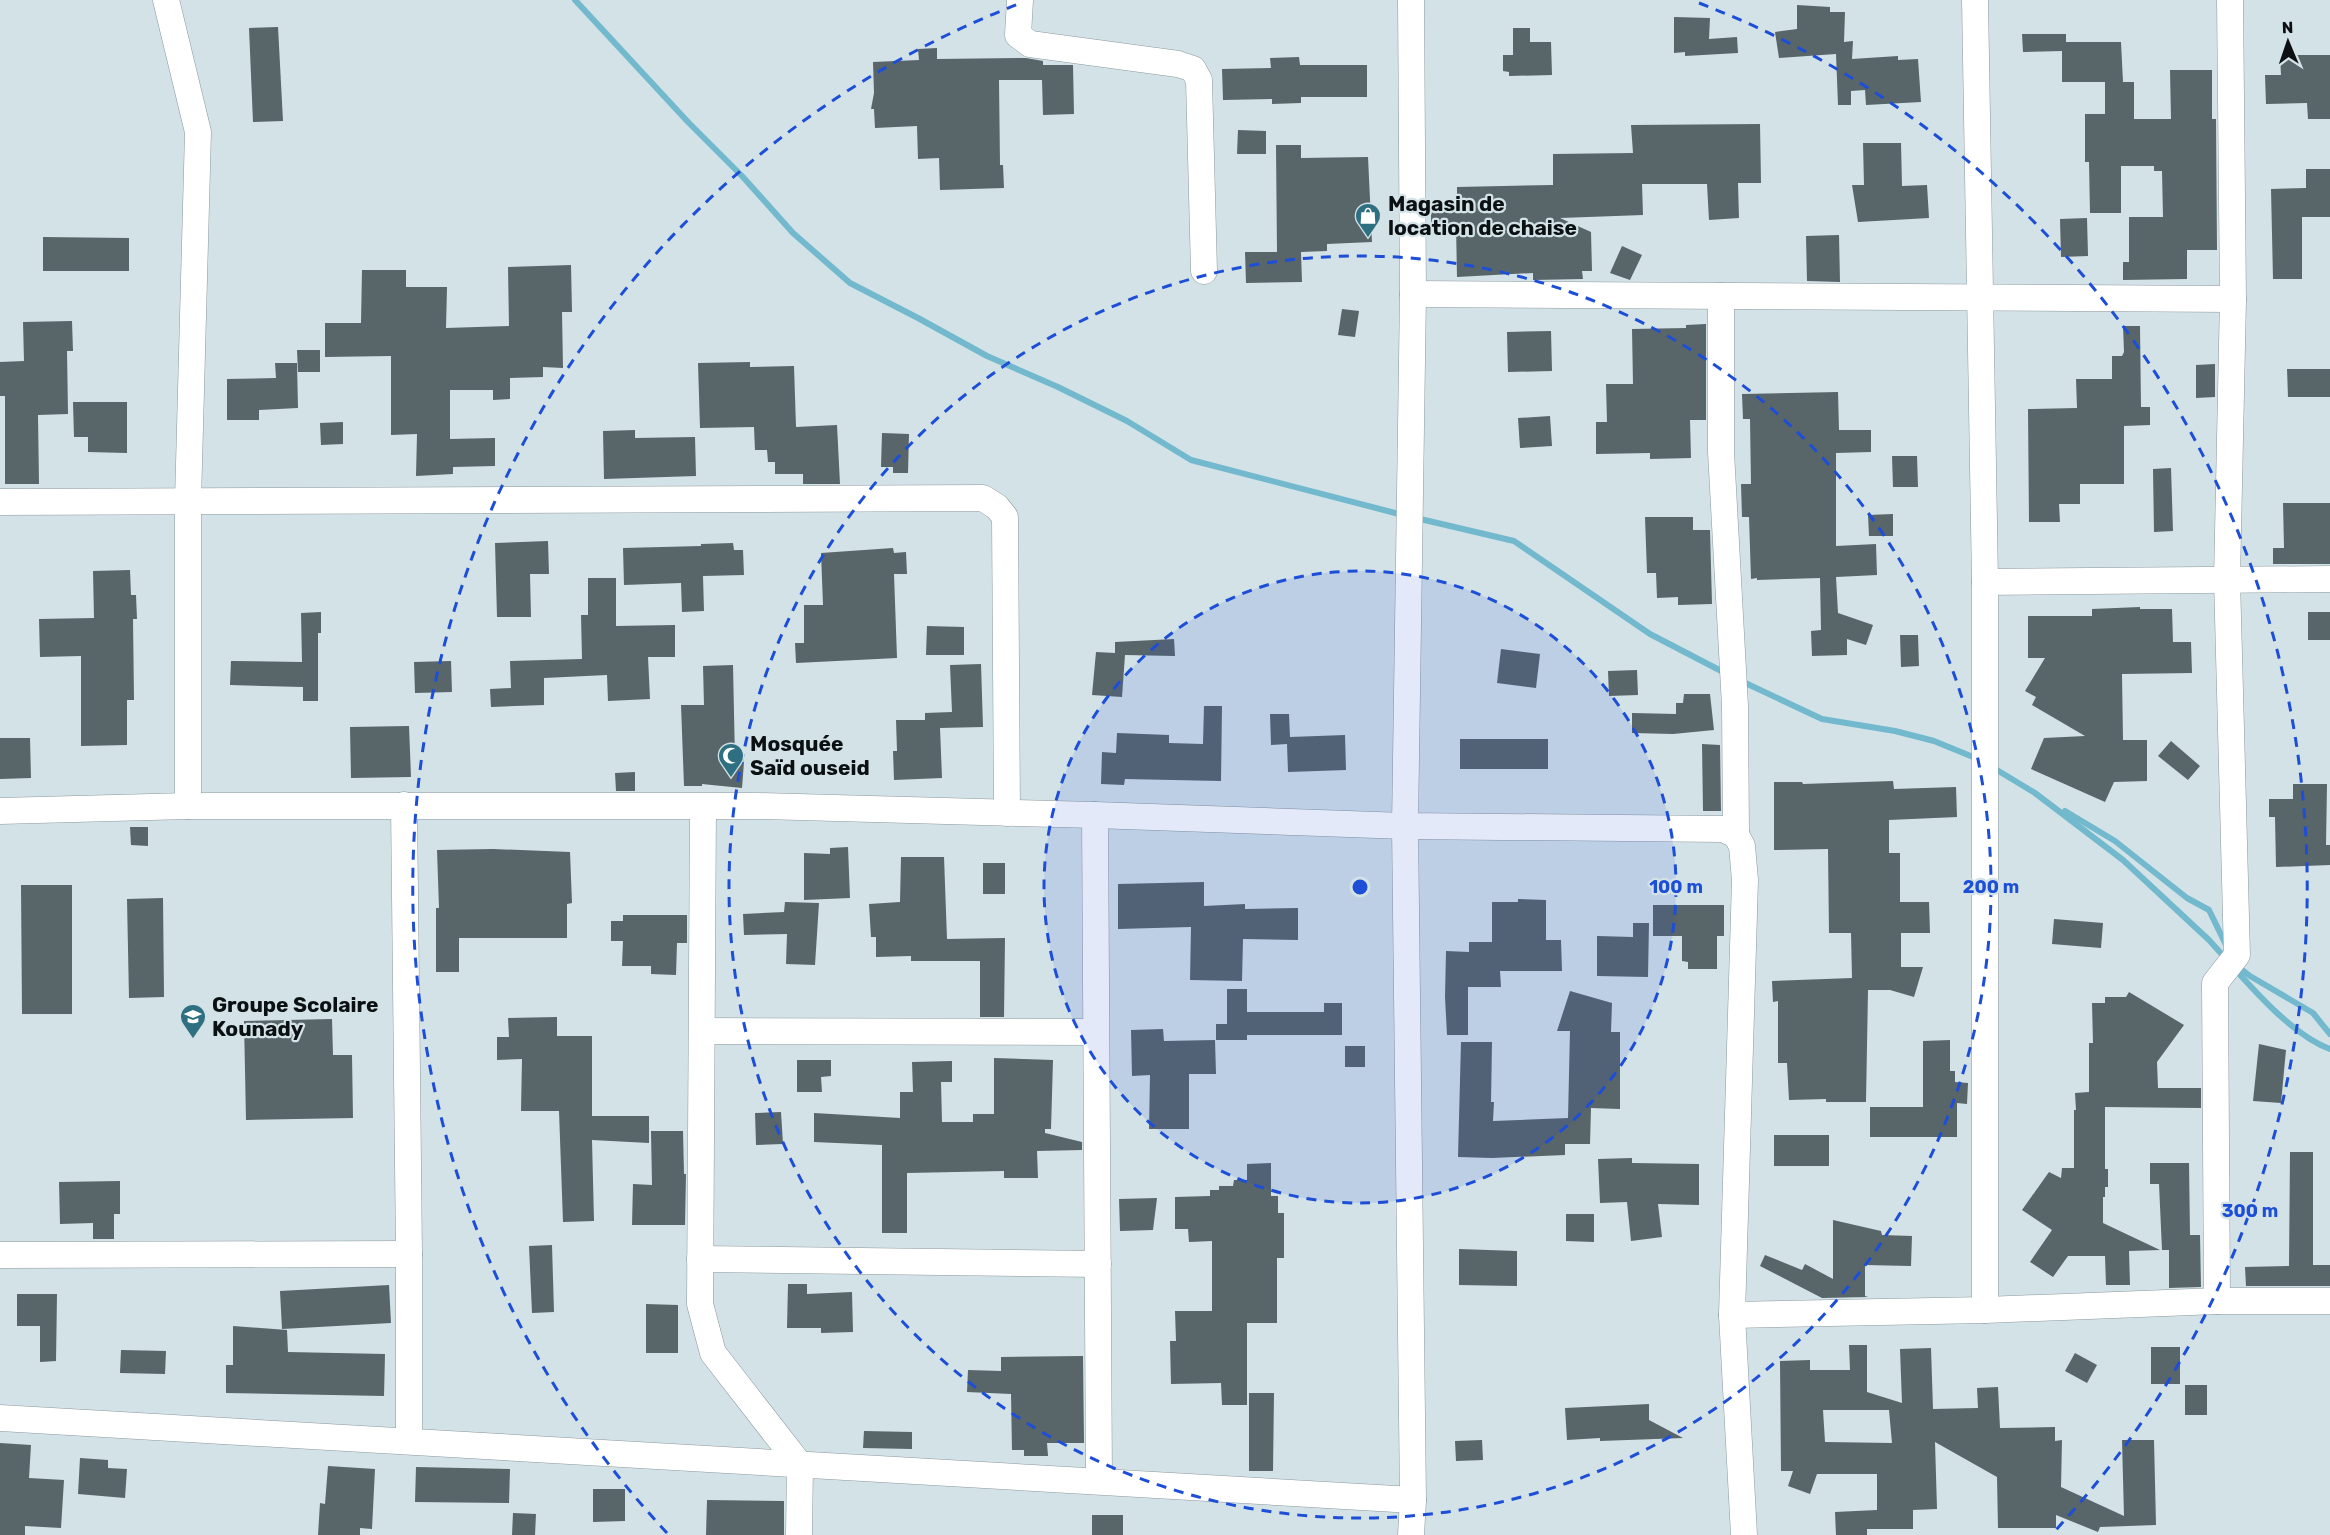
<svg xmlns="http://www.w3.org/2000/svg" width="2330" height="1535" viewBox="0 0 2330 1535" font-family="Rubik,sans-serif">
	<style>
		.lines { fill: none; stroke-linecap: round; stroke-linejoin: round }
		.stream { stroke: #72b9ce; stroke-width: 6 }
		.building { fill: #586569; fill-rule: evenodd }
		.street-casing { stroke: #8b999e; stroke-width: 27 }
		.street { stroke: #fff; stroke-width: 26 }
		.ring { fill: none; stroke: #1d4ed8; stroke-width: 3; stroke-dasharray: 10 8 }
		.labels { text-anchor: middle; stroke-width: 4.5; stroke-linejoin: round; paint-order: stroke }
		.poi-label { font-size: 21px; font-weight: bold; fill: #0b1012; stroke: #d3e2e7; text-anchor: start }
		.centre { fill: #1d4ed8; stroke: #d3e2e7; stroke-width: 3 }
		.ring-label { font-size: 18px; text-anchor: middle; font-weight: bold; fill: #1d4ed8; stroke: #d3e2e7; stroke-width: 4.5; stroke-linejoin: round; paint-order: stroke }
	</style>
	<rect width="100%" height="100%" fill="#d3e2e7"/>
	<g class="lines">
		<!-- stream -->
		<g class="stream">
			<path d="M575,0L688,122L742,176L793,233L850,283L918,318L987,356L1058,387L1127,421L1191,460L1403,515"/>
			<path d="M1416,518L1514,541L1650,634L1727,674"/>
			<path d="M1739,680L1822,719L1895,731L1934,741L1978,759"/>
			<path d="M1992,767L2035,793L2123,860L2209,940L2227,960"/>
			<path d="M2065,811L2115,841L2187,898L2209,910L2226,945"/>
			<path d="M2236,965L2250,976L2313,1013L2330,1034"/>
			<path d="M2234,968C2258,995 2295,1036 2330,1049"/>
		</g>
	</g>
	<!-- building -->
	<g class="building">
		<path d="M1797,5L1830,7V12H1845L1844,42L1853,41L1852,59L1898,56V60L1918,59L1921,102L1866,105L1865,90L1851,91V105H1838L1836,54L1779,58L1775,32L1797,29Z"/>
		<path d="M1674,17L1710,18L1709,39L1737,37L1738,53L1685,56V52L1674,53Z"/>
		<path d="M278,27L283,121L253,122L249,28Z"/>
		<path d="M1513,28H1530V42H1551L1552,75L1509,76V72L1503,71V55H1513Z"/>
		<path d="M2022,34H2066V42H2121L2123,82H2134V119H2171L2170,70H2212V119H2216L2217,250H2187V279L2123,280V262H2129V217H2163L2162,171H2154V166H2121V213H2090L2089,162H2085V114H2105V82H2062V51L2023,52Z"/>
		<path d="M937,48V59L1026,58L1043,61V65H1073L1074,114L1043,115L1042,80H999L1000,165H1003L1004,188L940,190L939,158L918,159L917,126L875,128L874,109H871L874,93L873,62L919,60L918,49Z"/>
		<path d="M2280,55H2330V119H2308L2307,103L2266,104L2265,75H2281Z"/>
		<path d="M1299,57L1300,65H1367V97H1301V103L1272,104V99L1223,100L1222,69L1271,68L1270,58Z"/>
		<path d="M1760,124L1761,183H1738L1739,218L1709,220L1707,184H1642L1643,215L1560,218L1591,232L1592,271H1582L1583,279L1533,280V273L1457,277L1456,225H1431V206L1457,205V187L1553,185V154L1633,153L1631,125Z"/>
		<path d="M1238,130L1266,131V154H1237Z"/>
		<path d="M1863,143H1901L1902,186L1927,185L1929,218L1858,222L1852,185H1864Z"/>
		<path d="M1276,145H1301V158L1368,157L1372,242L1327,244V251L1301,252L1302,282L1246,283L1245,252H1277Z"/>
		<path d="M2306,169H2330V217H2302V279H2273L2271,189L2306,188Z"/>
		<path d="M2087,218L2088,256L2061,257L2060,219Z"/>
		<path d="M1839,235L1840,282L1807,281L1806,236Z"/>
		<path d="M43,237L129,238V271H43Z"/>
		<path d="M1622,246L1642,255L1630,280L1610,273Z"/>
		<path d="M571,265L572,312H562L563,368L543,367V377L510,378V399L493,400V390H450V439L495,438V466L453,467V474L416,476L417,434L391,435V356L325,357V323H361L362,270H406V287H447L446,328L509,326L508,267Z"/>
		<path d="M1342,309L1359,311L1355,337L1338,335Z"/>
		<path d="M72,321L73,351H67L68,414L38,415L39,484H5V396H0V362L24,361L23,322Z"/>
		<path d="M1706,324V420H1690L1691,458L1650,459V453L1596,454V422H1607L1606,384H1633L1632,329L1686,328V325Z"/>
		<path d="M2123,326H2140L2141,407H2150V425L2124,426V484H2080V504H2059L2060,522H2029L2028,409L2077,408L2076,379H2112V356H2122L2124,352Z"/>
		<path d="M1551,331L1552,371L1508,372L1507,332Z"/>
		<path d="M297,350H320V372H298Z"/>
		<path d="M750,362V367L794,366L796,427L837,425L840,484H803V474H775V462H768L767,450H755L754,427L700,428L698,363Z"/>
		<path d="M275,363H297L298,408L259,410V420H227V379L276,378Z"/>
		<path d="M2215,364V397L2196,398V365Z"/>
		<path d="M2287,369H2330V397H2288Z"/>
		<path d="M1838,392L1839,430H1871V452L1836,453V546L1876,544L1877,575L1836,577L1838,613L1873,625L1866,645L1847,639V655L1812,656L1811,631L1821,630L1820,578L1757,580V578L1751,579L1749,517H1742L1741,484H1751L1750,419H1743L1742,394Z"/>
		<path d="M73,402H127V453L88,452V437H74Z"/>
		<path d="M1550,416L1552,446L1520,448L1518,418Z"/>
		<path d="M343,422V444L321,445L320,423Z"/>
		<path d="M635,430V438L695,437L696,476L604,479L603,431Z"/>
		<path d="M882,433L909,434L908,473H893V467H881Z"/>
		<path d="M1892,456H1917L1918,487H1893Z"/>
		<path d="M2171,468L2173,531L2154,532L2153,469Z"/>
		<path d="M2283,503H2330V564H2273V548H2284Z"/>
		<path d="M1893,514V536H1869L1868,515Z"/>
		<path d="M1645,517H1693V530H1710L1712,604L1678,605V597L1657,598L1656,573H1647Z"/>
		<path d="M548,541L549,574H530L531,617H497L495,543Z"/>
		<path d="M733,543L734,550H743L744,575L703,576L704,611L682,612L681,583L624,585L623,548L701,546V544Z"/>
		<path d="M893,548L894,553L906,552L907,574H894L897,658L796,663L795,643H804V605H823L821,553Z"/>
		<path d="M130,570L131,595H136L137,619H133L134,700H127V745L81,746V656L40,657L39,619L94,618L93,571Z"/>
		<path d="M588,578H616V626L675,625V657H648L650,699L608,701L607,675L544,678V705L491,707L490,689L511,688L510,661L582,659L581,615H588Z"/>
		<path d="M2140,607V609H2172L2173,642H2191L2192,673L2122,674L2123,740H2147V781L2114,782L2105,802L2031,769L2044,738L2085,736L2032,705L2036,697L2025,691L2045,658H2028V616H2092V609Z"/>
		<path d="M321,612V633H318V701H303V687L230,685L231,661L302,662L301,613Z"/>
		<rect x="2308" y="612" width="22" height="28"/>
		<path d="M927,626L964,627V655H926Z"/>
		<path d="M1900,635H1918L1919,666L1901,667Z"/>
		<path d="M1174,639L1175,656L1125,655L1122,697L1092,695L1096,652L1115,653V642Z"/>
		<path d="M1501,649L1540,654L1536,688L1497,683Z"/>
		<path d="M451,661L452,692L415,693L414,662Z"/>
		<path d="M981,664L983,727L940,728L942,778L894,780L893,751H897L896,720H925V713L952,712L950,665Z"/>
		<path d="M733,665L735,761L744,762L742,788L702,784V786H684L681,705H704L703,666Z"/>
		<path d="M1637,670L1638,695L1609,696L1608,671Z"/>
		<path d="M1684,694H1710L1714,730L1673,734L1632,733V713L1676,714V703H1683Z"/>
		<path d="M1204,706H1222L1221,781L1125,779L1124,785L1101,784L1102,752L1116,753L1117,733L1169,735V743L1203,744Z"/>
		<path d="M1270,714H1289L1290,737L1345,735L1346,770L1288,772L1287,744L1271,745Z"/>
		<path d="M409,726L411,777L351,778L350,727Z"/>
		<path d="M0,738H30L31,778L0,779Z"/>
		<rect x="1460" y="739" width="88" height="30"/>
		<path d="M2171,741L2200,766L2188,780L2158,756Z"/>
		<path d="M1702,744L1720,745L1721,811H1703Z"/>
		<path d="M635,772V791H616L615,773Z"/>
		<path d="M1893,781L1894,789L1956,787L1957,817L1889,820V853H1900V902H1929L1930,933H1901V967H1923L1914,997L1890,990H1868L1866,1102H1826V1099L1789,1100L1787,1063H1778V1001L1773,1002L1772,981L1852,978L1851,933H1829L1828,849L1774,850V782H1802L1803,784Z"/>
		<path d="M2293,784H2327L2326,845H2330V865L2276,867L2275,817H2269V799H2293Z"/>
		<path d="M130,827H148V846L131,845Z"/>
		<path d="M848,847L850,898L804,900V853L830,854V848Z"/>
		<path d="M493,849L570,852L572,903L567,904V938H459V972H436V908H439L437,850Z"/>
		<path d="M901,857H944L947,939L1005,938L1004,1017H980V961H911V956L876,957V937H871L869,904L900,902Z"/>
		<rect x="983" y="863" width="22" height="31"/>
		<path d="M1204,882V906L1245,904V909L1298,908V940L1243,939L1242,981L1190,980L1191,927L1118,929V884Z"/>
		<path d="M21,885H72V1014H22Z"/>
		<path d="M163,898L164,997L129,998L127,899Z"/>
		<path d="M1518,899L1546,900V940H1561L1562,971H1500L1501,987H1468V1035H1447L1445,997L1446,951L1469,952V942H1492V902H1518Z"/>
		<path d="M785,902L819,903L815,965L786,964L787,934L744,935L743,914L784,912Z"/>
		<path d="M1653,905H1724V936H1717V969H1688V962L1682,961V936H1653Z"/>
		<path d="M623,915H687V943H677L676,975L651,974V966H622L623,941H611V921H623Z"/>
		<path d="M2054,919L2103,923L2101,948L2052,944Z"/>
		<path d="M1633,923H1649L1648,977L1597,976V936L1633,937Z"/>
		<path d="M1227,989H1247V1012H1324V1003H1342V1035H1247V1040H1216V1024H1227Z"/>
		<path d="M1570,991L1612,1003L1611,1032H1620V1109L1591,1108L1590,1144H1565V1155L1492,1158L1458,1157L1461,1042H1492L1491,1102H1494L1493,1121L1568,1118L1570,1031H1557Z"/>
		<path d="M2129,992L2184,1025L2157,1062L2158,1088H2201V1108L2105,1107V1169H2108V1187H2105V1197H2103V1223L2160,1250L2129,1251L2130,1285H2106L2105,1256H2068L2053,1277L2030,1262L2052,1230L2022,1210L2049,1172L2061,1178L2062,1168H2074V1110H2076L2075,1093L2089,1092V1043H2093L2092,1003H2105V997H2126Z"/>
		<path d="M557,1017V1036H592V1116H649V1143L592,1140L594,1221L563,1222L559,1111H521L522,1059L497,1060V1037H509L508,1018Z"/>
		<path d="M332,1019L333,1055H352L353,1118L246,1120L244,1021Z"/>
		<path d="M1163,1029L1164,1041L1215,1040L1216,1074H1189V1129H1149L1150,1075L1132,1076L1131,1030Z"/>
		<path d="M1950,1040V1071H1955V1082L1968,1083L1967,1104L1957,1103V1137H1870V1107H1923V1041Z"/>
		<path d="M2259,1044L2286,1050L2281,1103L2253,1101Z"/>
		<rect x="1345" y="1046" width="20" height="21"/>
		<path d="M994,1058L1053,1060L1051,1129H1045V1133L1082,1142V1150L1037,1151L1038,1178H1004V1171L907,1173V1233H882V1145L814,1142V1113L900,1118V1092H913L912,1062L952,1061V1082H941L942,1122H973V1114H994Z"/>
		<path d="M797,1060H831V1076L821,1077L822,1092H797Z"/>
		<path d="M781,1112L783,1144L756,1145L755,1113Z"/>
		<path d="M651,1131H683L684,1174H686L685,1225H632L633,1184L652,1185Z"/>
		<rect x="1774" y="1135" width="55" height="31"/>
		<path d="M2290,1152H2313V1265H2330V1286H2246L2245,1267L2289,1266Z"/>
		<path d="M1632,1158V1163L1699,1164V1205L1658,1204L1662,1237L1631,1241L1627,1202L1600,1203L1598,1159Z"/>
		<path d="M1271,1163V1196H1278V1213H1284V1258H1277V1323H1247V1405H1222L1221,1383L1171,1384L1170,1341H1176L1175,1311H1212V1241L1189,1242L1188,1229H1175V1197L1210,1196V1190H1219V1186H1233L1234,1180H1247V1164Z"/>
		<path d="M2150,1163H2189L2190,1235H2200L2201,1287L2169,1288V1250H2162L2159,1184H2150Z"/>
		<path d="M120,1181V1214H114V1239H93V1223L60,1224L59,1182Z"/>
		<path d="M1157,1198L1153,1230L1120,1231L1119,1199Z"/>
		<path d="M1566,1214H1594V1242L1566,1241Z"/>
		<path d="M1833,1220L1881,1231L1882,1235L1912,1236L1911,1266L1865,1265V1296L1868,1297L1822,1298L1760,1266L1765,1255L1802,1270L1805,1264L1833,1279Z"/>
		<path d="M552,1245L554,1312L532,1313L529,1246Z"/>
		<path d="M1459,1249L1517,1251V1286L1459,1285Z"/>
		<path d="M788,1284H807V1294L852,1292L853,1332L821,1333V1328H787Z"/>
		<path d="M389,1285L391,1323L282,1329L280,1291Z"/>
		<path d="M17,1294H57L56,1361L40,1362V1326H17Z"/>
		<path d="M646,1304L678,1305V1353H646Z"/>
		<path d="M233,1326L287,1330L288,1352L385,1354L384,1396L226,1393V1365H233Z"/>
		<path d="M1849,1345H1867V1392L1902,1403L1900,1349L1931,1348L1933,1409L1978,1408L1977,1388L1998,1387L2000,1428L2055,1427V1441L2062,1440L2061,1487L2124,1516L2122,1440H2154L2156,1525L2100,1527L2098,1532L2056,1515V1528H1998L1997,1477L1935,1442L1937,1509L1913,1510V1529H1867V1535H1836L1835,1512L1877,1510V1474H1817L1810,1494L1788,1486L1793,1471H1781L1780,1361L1810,1360V1370H1850ZM1823,1410H1889L1892,1443L1825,1442Z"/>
		<rect x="2151" y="1347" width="29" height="37"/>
		<path d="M121,1350L166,1351L165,1374L120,1373Z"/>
		<path d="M2075,1353L2097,1365L2087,1383L2065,1371Z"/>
		<path d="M1083,1356L1084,1443H1047L1048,1456H1024V1450H1012L1011,1394L967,1392L968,1370L1001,1371V1357Z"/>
		<rect x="2185" y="1385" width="22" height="30"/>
		<path d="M1249,1393H1274L1273,1471H1249Z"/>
		<path d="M1649,1404V1420L1683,1438L1600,1441V1438L1567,1440L1565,1408Z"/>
		<path d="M864,1431L912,1432V1449L863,1448Z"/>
		<path d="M1482,1440L1483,1460L1456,1461L1455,1441Z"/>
		<path d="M0,1443L31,1445L29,1478L64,1480L61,1528L25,1526V1535H0Z"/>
		<path d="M80,1458L108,1460V1468L127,1469L125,1498L78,1494Z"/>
		<path d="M328,1466L375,1469L372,1529L360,1528V1535H318L320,1503L325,1504Z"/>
		<path d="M416,1467L510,1469L509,1503L415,1502Z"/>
		<path d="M593,1489H625V1521L593,1522Z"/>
		<path d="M707,1500L784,1501V1535H706Z"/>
		<path d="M513,1513L536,1514L535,1535H512Z"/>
		<rect x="1092" y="1515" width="31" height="20"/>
	</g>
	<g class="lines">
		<defs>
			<g id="street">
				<path d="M166,0L198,132L188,501V806"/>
				<path d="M1020,0L1018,35L1030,44L1178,64L1193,69L1199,80L1204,271"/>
				<path d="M1411,0L1413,294L1405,826L1413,1500L1411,1535"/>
				<path d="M1975,0L1985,582V1310"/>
				<path d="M1413,294L2233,299"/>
				<path d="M1721,296V452L1735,706L1736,835"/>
				<path d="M0,502L983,498L997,507L1005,517L1007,813"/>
				<path d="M1985,582L2330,579"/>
				<path d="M404,805L409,1254V1441"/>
				<path d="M703,807L700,1304L713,1353L800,1465L799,1535"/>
				<path d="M0,811L188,806H758L1095,815L1405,826L1723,829L1736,835L1742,846L1745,880L1732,1315L1744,1535"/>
				<path d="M1095,815L1099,1481"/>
				<path d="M702,1031L1096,1032"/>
				<path d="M0,1255L409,1254"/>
				<path d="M700,1259L1098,1264"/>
				<path d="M2217,1301L2215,983L2237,955L2227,579L2233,299L2230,0"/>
				<path d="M1732,1315L1985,1310L2217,1301H2330"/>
				<path d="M0,1418L1413,1500"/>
			</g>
		</defs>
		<!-- street casing -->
		<use href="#street" class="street-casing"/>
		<!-- street -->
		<use href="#street" class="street"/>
	</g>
	<!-- distance rings -->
	<circle cx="1360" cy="887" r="316" fill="#1d4ed8" fill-opacity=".12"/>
	<g class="ring">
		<circle cx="1360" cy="887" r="316"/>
		<circle cx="1360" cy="887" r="631"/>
		<path d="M667 1533A947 947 0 0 1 1021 3M1699 3A947 947 0 0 1 2053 1533"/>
	</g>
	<!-- icons -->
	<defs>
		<symbol id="shop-pin" viewBox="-11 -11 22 30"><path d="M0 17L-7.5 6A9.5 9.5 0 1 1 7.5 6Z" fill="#2e7082" stroke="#d3e2e7"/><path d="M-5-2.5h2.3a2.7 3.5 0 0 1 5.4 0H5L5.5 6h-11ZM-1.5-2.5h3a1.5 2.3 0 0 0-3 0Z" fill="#fff"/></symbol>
		<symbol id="mosque-pin" viewBox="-11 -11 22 30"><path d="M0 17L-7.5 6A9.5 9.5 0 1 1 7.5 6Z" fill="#2e7082" stroke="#d3e2e7"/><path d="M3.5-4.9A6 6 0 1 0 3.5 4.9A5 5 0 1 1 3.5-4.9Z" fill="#fff"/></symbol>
		<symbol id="school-pin" viewBox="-11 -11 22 30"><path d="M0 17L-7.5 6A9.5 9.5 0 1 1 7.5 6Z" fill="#2e7082" stroke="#d3e2e7"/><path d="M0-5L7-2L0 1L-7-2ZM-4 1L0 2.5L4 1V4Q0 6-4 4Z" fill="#fff"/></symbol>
	</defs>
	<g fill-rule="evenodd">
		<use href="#shop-pin" x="1353" y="201" width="30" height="40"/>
		<use href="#mosque-pin" x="716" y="741" width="30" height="40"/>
		<use href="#school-pin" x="178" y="1002" width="30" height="40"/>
	</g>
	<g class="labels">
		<!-- poi labels -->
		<g class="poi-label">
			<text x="1388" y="211">Magasin de<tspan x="1388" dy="24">location de chaise</tspan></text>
			<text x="750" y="751">Mosquée<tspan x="750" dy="24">Saïd ouseid</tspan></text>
			<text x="212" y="1012">Groupe Scolaire<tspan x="212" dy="24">Kounady</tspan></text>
		</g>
	</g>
	<circle cx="1360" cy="887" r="9" class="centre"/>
	<g class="ring-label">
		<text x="1676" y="893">100 m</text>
		<text x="1991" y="893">200 m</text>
		<text x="2250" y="1217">300 m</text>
	</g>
	<!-- north arrow -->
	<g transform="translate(2288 42) rotate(358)" stroke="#d3e2e7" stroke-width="4.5" paint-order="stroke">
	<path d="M0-4.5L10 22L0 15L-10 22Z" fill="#0b1012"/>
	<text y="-9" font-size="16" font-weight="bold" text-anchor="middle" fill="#0b1012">N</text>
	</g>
</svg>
